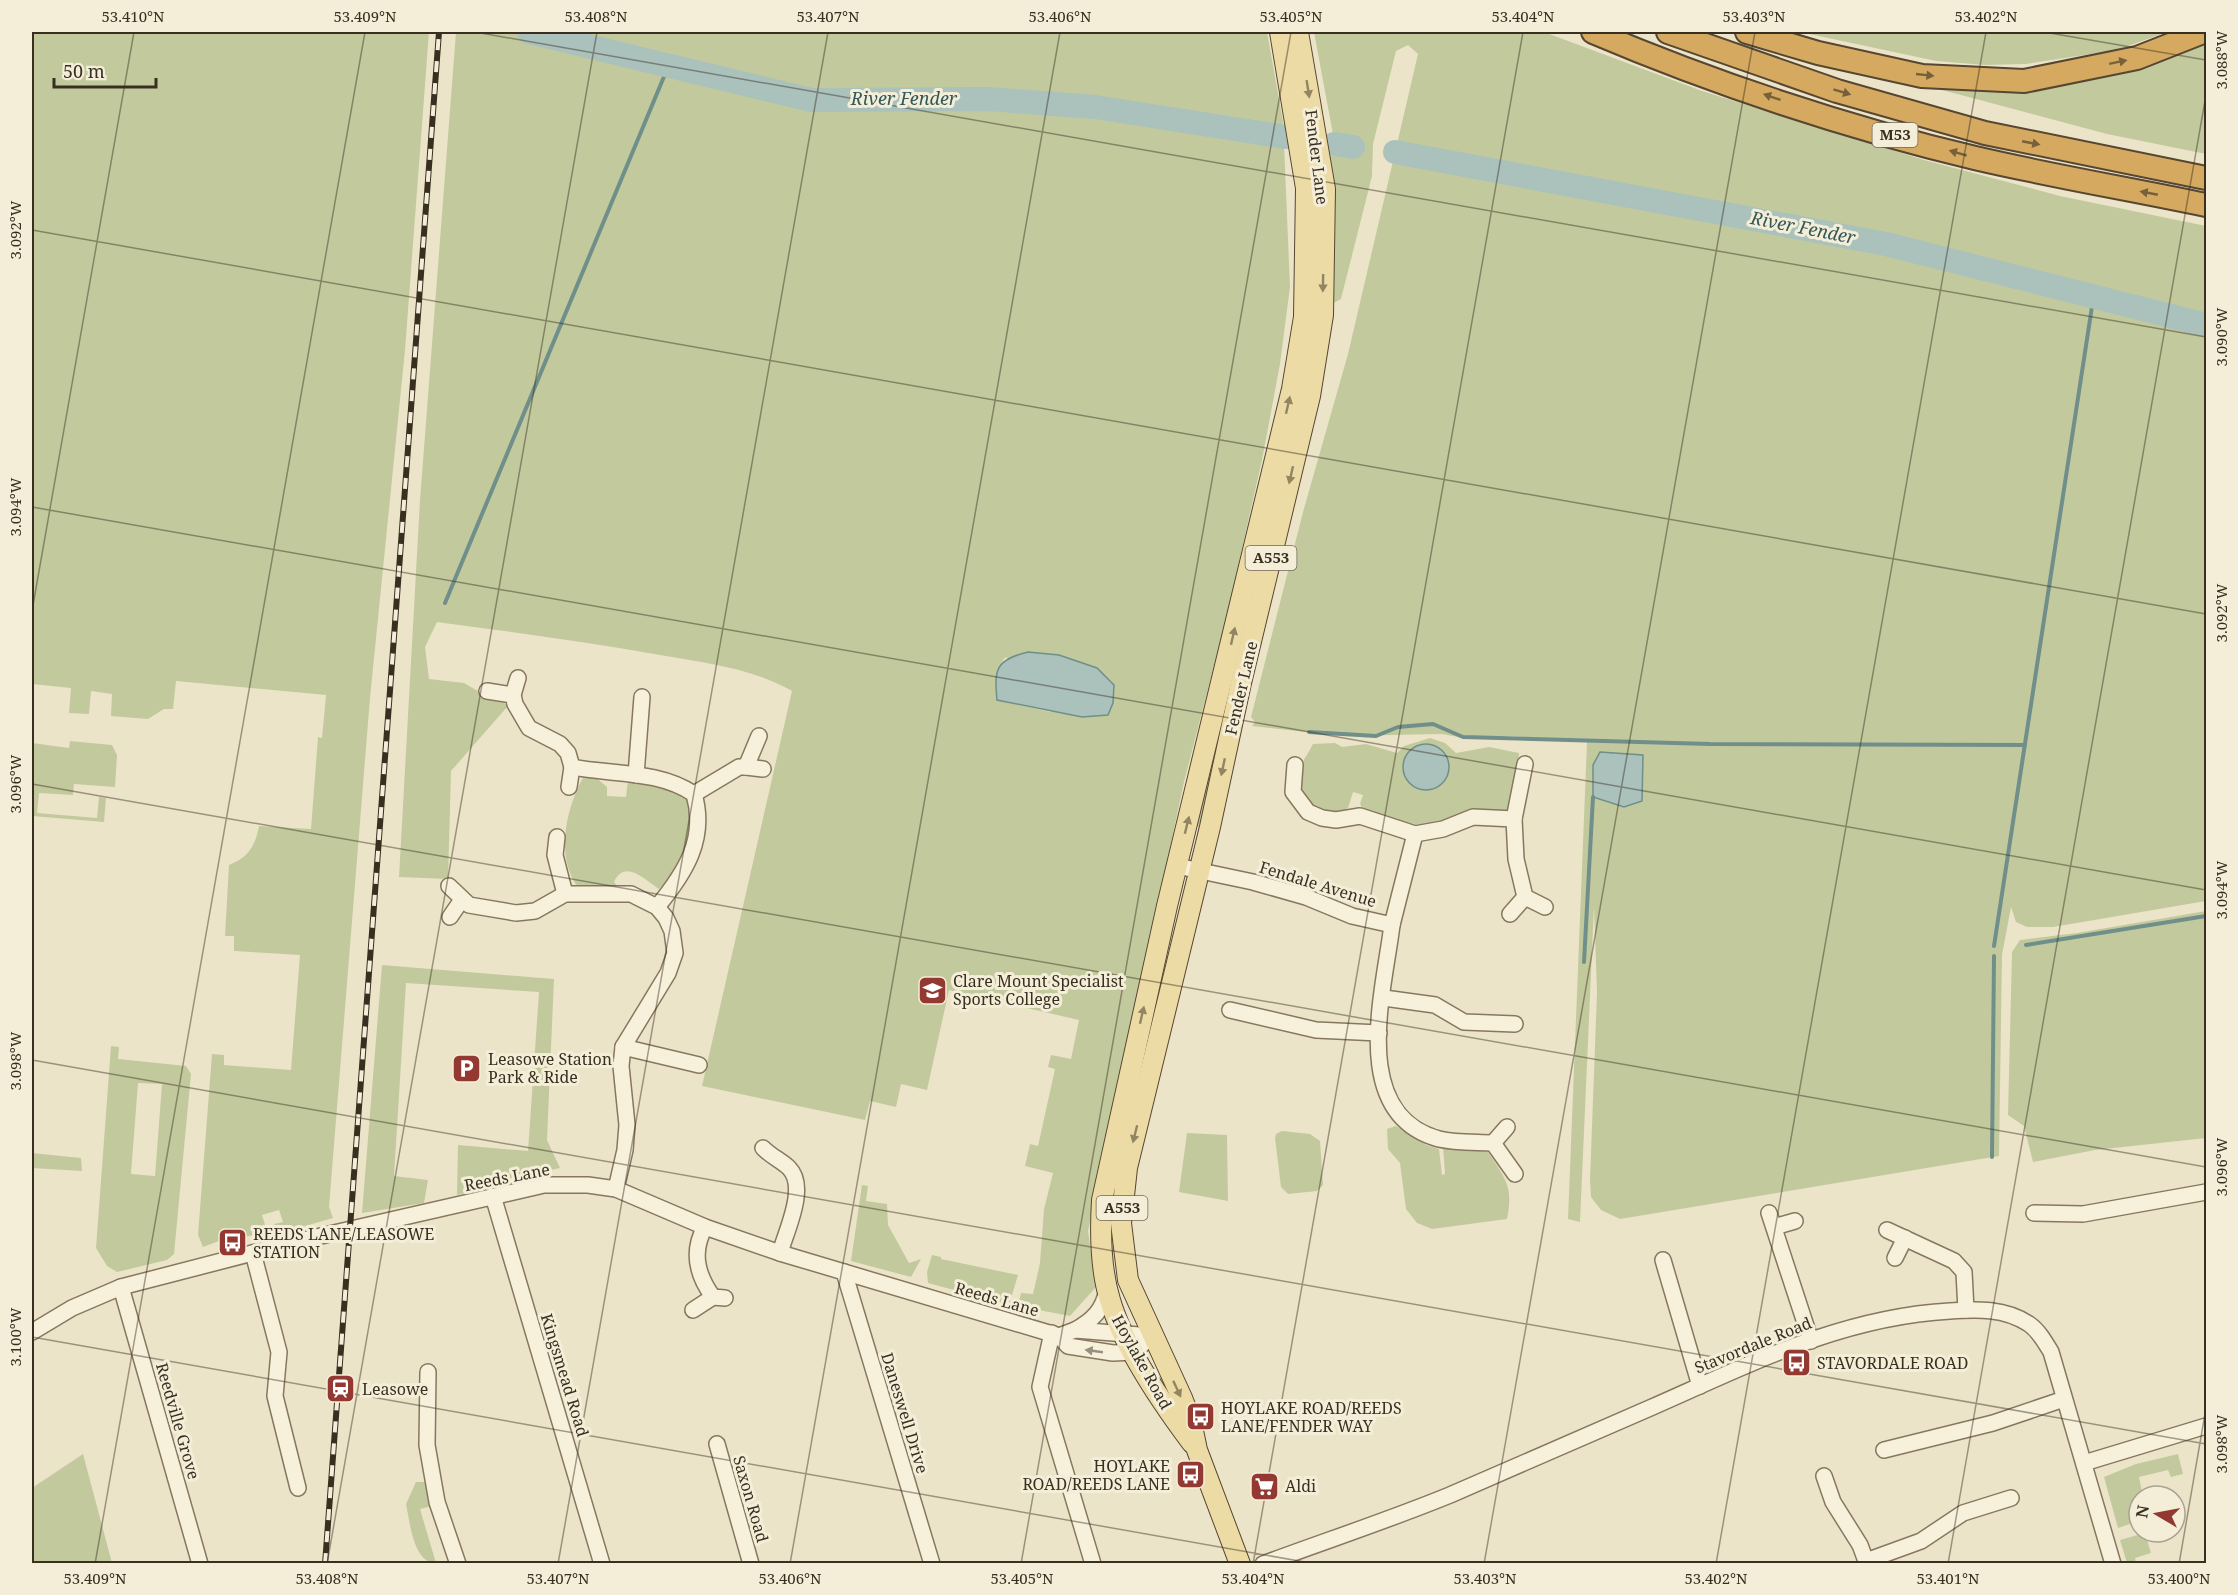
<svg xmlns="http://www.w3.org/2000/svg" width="2238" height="1595" viewBox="0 0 2238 1595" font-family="'Noto Serif',serif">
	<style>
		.green { fill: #c2ca9d; fill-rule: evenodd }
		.water { fill: #aac1bc; stroke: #708f8a; stroke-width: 1.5 }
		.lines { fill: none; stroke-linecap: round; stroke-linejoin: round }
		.stream { stroke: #708f8a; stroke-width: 4 }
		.river { stroke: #aac1bc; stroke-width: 24 }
		.minor-casing { stroke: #88775f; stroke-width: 18 }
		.major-casing { stroke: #564632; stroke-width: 22 }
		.highway-casing { stroke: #564632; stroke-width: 26 }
		.minor { stroke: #f7f1dc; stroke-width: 15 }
		.major { stroke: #ecdba4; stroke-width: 20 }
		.highway { stroke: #d5aa60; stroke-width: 22 }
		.rail-casing { stroke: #392f21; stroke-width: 6 }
		.rail { stroke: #f4eed8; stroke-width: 4; stroke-dasharray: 11; stroke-linecap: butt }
		.oneway { fill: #77603a }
		.oneway2 { fill: #928562 }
		.oneway3 { fill: #98907e }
		.ticks { fill: none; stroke: #392f21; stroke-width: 1.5; stroke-opacity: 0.45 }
		.labels { text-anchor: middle; stroke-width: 6; stroke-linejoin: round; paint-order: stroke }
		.shield { fill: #f4eed8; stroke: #716858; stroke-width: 1.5 }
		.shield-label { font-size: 15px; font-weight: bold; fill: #392f21 }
		.street-label { font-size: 16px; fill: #392f21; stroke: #f4eed8 }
		.poi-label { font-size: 16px; fill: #392f21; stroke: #f4eed8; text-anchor: start }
		.water-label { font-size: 18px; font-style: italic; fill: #325858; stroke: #f4eed8 }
		.neatline { fill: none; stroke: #392f21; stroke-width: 2 }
		.ticks-label { font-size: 15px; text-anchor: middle; fill: #392f21 }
	</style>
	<rect width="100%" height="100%" fill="#ece4c9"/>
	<!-- green -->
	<g class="green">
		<path d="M32,32H429L405,350L370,698L329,1207L333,1218L277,1234L274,1224L283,1222L279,1210L262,1215L268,1234L227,1238L203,1247L198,1235L212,1054L224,1055V1065L291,1070L300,955L234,951V936H225L229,865C249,857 255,846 259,826L311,829L318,737L322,738L326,695L176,681L173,709H164L148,719L111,716L112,694L91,691L89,714L69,713L71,688L32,684Z"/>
		<path d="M456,32H516L527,38L777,97L839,104L1015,105L1114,116L1284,144L1290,287L1280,364L1262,460L1226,619L1184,782L1088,1231L1096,1287L1070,1316L1018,1306L1021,1293L1033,1294L1040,1263L1044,1209L1053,1173L1025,1166L1030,1144L1038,1146L1055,1069L1048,1067L1051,1055L1071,1059L1079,1020L949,990L927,1090L901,1084L896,1107L870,1101L865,1120L702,1086L792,691C751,668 706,663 660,655C586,642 512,632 437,622L425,647L429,679L464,683L483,694L498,698L508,706L451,771L448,879L399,877L420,500ZM1006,657L1051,712L997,700C996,685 994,668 1006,657Z"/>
		<path d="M543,32H1267L1285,133L1056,97L973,93L810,91L721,74Z"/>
		<path d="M1314,32H1544L1702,91L1924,160L2060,196L2206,226V324L1960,257L1612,187L1398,149L1396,156L1802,230L1951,263L2206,328V901L2053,927H2027L2016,922L2011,907L2002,955L1999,1156L1620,1219L1601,1210L1591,1197L1590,1180L1597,992L1594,906L1580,1222L1568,1219L1587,742L1512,736L1464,738L1442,734L1342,736L1252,726L1255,722L1251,717L1303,512L1348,354L1418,54L1408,45L1396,51L1373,144L1372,176L1341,299L1332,304L1335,238L1328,156H1337Z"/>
		<path d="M1800,32H2167L2117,50L2026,64L1985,65L1936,61Z"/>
		<path d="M2206,43V154L2107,134L1931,87C1961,87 1993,89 2023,88C2085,84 2150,68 2206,43Z"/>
		<path d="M1227,702H1230L1204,828L1196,826Z"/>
		<path d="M1430,738L1445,743L1456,753L1489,747L1519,753L1516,791L1507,810L1426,827L1364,811L1360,804L1363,795L1353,792L1348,808L1341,812L1336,811L1335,816C1312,813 1294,793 1300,769C1302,761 1309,752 1313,744L1335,743L1342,747L1366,744L1397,753L1404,746Z"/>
		<path d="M70,741L112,745L117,755L115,787L74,784L73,795L39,793L37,813L97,818L99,797L106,798L104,822L32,816V743L69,748Z"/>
		<path d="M593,775L607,787V796L626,797L628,780L675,787L690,802C692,839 687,863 659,889C646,881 625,858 614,882L619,888L578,887C555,857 566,807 584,776Z"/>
		<path d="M2206,911V1138L2095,1150L2033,1162L2024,1126L2008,1115L2012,952L2020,940L2077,933Z"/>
		<path d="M382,965L554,979L547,1140L560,1168L479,1185V1190L457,1195L458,1145L528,1151L539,992L406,983L394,1176L428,1180L424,1203L362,1213Z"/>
		<path d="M111,1046L119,1047L118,1059L186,1066L191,1074L174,1254L167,1260L117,1272L107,1266L96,1248ZM138,1083L162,1084L155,1176L131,1174Z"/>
		<path d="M1396,1126L1426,1145L1439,1149L1442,1175L1445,1174L1443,1146L1488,1152C1505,1178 1514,1187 1507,1219L1432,1229L1417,1223L1406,1209L1400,1163L1388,1149L1387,1129Z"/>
		<path d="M1282,1131L1310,1134L1320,1141L1323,1185L1317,1191L1288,1194L1281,1187L1275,1138L1276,1134Z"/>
		<path d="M1187,1133L1227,1135L1228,1201L1179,1192Z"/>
		<path d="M32,1153L81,1158L82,1171L32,1168Z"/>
		<path d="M862,1185L868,1186L866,1201L887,1204L888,1225L909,1263L921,1259L911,1277L851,1261Z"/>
		<path d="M932,1255L941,1257V1259L1018,1275L1009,1305L928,1283L927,1272Z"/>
		<path d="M83,1454L112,1563H32V1488Z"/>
		<path d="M2178,1454L2183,1474L2171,1477L2168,1470L2139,1477L2142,1492L2147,1491L2149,1496H2139V1521L2118,1528L2104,1477L2136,1464Z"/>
		<path d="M416,1482H426L432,1506L420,1509L436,1563C413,1563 410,1522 406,1504Z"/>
		<path d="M2145,1533L2151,1553L2135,1558L2136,1563H2127L2120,1540Z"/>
	</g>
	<!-- water -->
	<g class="water">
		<path d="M1028,652L1059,655L1097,668L1114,685L1113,703L1108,715L1082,717L997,700C994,668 996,660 1028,652Z"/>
		<circle cx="1426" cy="767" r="23"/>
		<path d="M1600,752L1643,755L1642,801L1624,807L1593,797V765Z"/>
	</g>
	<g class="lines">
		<!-- stream -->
		<g class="stream">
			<path d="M445,603L668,67"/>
			<path d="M1309,732L1376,736L1398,727L1433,724L1463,737L1710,744L2025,745"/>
			<path d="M2026,945L2206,916"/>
			<path d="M1994,946L2093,300"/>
			<path d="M1584,962L1593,797"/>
			<path d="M1992,1157L1994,956"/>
		</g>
		<!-- river -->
		<g class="river">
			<path d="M529,32L811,100L988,99L1095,107L1286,137"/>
			<path d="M1334,144L1353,147"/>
			<path d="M1395,152L1886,244L2206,325"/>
		</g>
		<defs>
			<g id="minor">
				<path d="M487,691L513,695L515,704L529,728L560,744L568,753L572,767C613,775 658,770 694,794C707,839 685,873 657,907"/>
				<path d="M513,695L518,678"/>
				<path d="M759,736L746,767L763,769"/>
				<path d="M1295,765L1293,792L1308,812L1322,818L1336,820L1360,816L1415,834"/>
				<path d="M636,775L642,697"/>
				<path d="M569,787L572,767"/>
				<path d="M694,794L739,767H746"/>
				<path d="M1514,819L1525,764"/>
				<path d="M557,837L555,855L565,894"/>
				<path d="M1177,866L1253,882L1306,897L1352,916L1392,925L1415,834L1443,829L1473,817L1514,819L1516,859L1525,897L1545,907"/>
				<path d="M449,886L469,905L516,913L535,911L565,894H631L657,907L666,918L672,931L675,953L668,973L623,1047L621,1066L627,1125L625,1150L616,1189"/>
				<path d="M1510,914L1525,897"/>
				<path d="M450,917L461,901"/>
				<path d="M1392,925C1384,991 1348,1114 1439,1139C1456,1143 1475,1142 1493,1143L1515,1174"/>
				<path d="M1384,998L1435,1005L1464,1022L1515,1024"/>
				<path d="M1230,1010L1316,1030L1379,1033"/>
				<path d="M623,1047L699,1065"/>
				<path d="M1493,1143L1507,1127"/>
				<path d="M763,1148C772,1157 782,1161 789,1168C808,1187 786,1231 780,1253"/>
				<path d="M493,1196L602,1564"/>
				<path d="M1769,1213L1811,1341"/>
				<path d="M2034,1213L2083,1214L2206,1192"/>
				<path d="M705,1227C691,1252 697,1275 713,1297L725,1298"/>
				<path d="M1774,1227L1795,1221"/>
				<path d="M1887,1230L1954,1261L1964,1272L1966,1310"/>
				<path d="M253,1253L279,1352L275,1396L298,1488"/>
				<path d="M1895,1258L1905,1238"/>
				<path d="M1663,1260L1700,1386"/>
				<path d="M844,1272L932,1564"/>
				<path d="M121,1287L200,1564"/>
				<path d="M693,1310L713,1297"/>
				<path d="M1075,1330C1093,1320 1103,1310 1107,1290"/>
				<path d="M32,1332L72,1308L121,1287L299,1241L544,1185H588L616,1189L705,1227L780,1253L1059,1336L1068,1346L1113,1353L1134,1352L1152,1336"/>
				<path d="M1052,1333L1040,1387L1093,1564"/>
				<path d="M1059,1336L1075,1330L1152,1336"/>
				<path d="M428,1372L427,1445L437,1502L458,1564"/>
				<path d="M717,1444L751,1564"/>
				<path d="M1884,1450L1993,1423L2064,1399"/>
				<path d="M2084,1463L2206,1426"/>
				<path d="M1824,1476L1833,1502L1860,1545L1867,1564"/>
				<path d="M1866,1561L1921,1541L1963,1513L2011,1498"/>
				<path d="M1263,1564C1325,1541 1389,1520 1450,1495C1517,1466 1584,1437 1650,1408C1748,1365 1841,1317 1950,1311C1977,1309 2005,1308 2029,1324C2039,1331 2045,1342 2051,1352L2113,1564"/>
			</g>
			<g id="major">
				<path d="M1192,1443C1162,1403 1124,1348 1110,1300C1100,1268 1100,1233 1102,1200L1167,906L1292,389L1304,317L1306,188L1280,32"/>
				<path d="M1240,1564L1197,1450L1191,1421L1182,1398L1128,1280L1121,1223L1127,1168L1210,827L1241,683L1310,396L1323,315L1325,189L1298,32"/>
			</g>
			<g id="highway">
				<path d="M1593,32C1713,83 1848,128 1975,158C2052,176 2130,189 2206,205"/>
				<path d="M1668,32L1837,91L1985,133L2206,178"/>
				<path d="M1747,32L1818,53L1922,76L2024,81L2137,58L2203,32"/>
			</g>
		</defs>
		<!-- minor casing -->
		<use href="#minor" class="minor-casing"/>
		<!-- major casing -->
		<use href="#major" class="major-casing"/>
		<!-- highway casing -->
		<use href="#highway" class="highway-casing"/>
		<!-- minor -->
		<use href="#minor" class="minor"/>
		<!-- major -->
		<use href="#major" class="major"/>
		<!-- highway -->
		<use href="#highway" class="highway"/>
		<defs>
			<path id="rail" d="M325,1564L439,32"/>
		</defs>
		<!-- rail casing -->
		<use href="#rail" class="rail-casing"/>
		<!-- rail -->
		<use href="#rail" class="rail"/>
	</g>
	<!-- one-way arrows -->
	<defs><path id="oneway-solid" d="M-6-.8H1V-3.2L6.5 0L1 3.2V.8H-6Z" transform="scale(1.5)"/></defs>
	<g class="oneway">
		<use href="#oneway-solid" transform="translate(2118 62) rotate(-12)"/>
		<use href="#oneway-solid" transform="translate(1925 75) rotate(6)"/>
		<use href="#oneway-solid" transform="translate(1842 92) rotate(17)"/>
		<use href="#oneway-solid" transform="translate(1772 97) rotate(-161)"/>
		<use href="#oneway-solid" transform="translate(2031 143) rotate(11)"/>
		<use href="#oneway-solid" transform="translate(1958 153) rotate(-164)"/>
		<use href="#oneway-solid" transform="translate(2149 193) rotate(-169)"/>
	</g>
	<g class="oneway2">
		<use href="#oneway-solid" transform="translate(1308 89) rotate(81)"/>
		<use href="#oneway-solid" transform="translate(1323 283) rotate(91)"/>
		<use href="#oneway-solid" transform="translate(1288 405) rotate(-77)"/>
		<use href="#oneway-solid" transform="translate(1291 475) rotate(103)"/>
		<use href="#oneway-solid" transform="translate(1233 636) rotate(-77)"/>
		<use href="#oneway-solid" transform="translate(1223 767) rotate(102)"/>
		<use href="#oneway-solid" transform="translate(1187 825) rotate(-76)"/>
		<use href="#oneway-solid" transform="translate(1142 1015) rotate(-77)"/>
		<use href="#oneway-solid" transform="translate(1135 1134) rotate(104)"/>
		<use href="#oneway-solid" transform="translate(1177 1389) rotate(65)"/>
	</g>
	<use class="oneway3" href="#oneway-solid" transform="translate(1094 1351) rotate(-172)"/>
	<!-- ticks -->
	<path class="ticks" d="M475,32L2206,337M2044,32L2206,60M32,230L2206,614M32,507L2206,890M32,611L134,32M32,784L2206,1167M32,1060L2206,1444M32,1337L1316,1564M95,1564L365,32M327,1564L597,32M558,1564L828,32M790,1564L1060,32M1021,1564L1291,32M1253,1564L1523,32M1484,1564L1755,32M1716,1564L1986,32M1948,1564L2206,95M2179,1564L2206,1408"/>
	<!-- icons -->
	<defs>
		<symbol id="school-square" viewBox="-11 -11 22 22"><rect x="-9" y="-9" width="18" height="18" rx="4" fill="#943832" stroke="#f4eed8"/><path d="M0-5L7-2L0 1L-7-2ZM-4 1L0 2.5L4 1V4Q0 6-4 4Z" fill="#fff"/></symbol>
		<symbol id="parking-square" viewBox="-11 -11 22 22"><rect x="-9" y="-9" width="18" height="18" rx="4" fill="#943832" stroke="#f4eed8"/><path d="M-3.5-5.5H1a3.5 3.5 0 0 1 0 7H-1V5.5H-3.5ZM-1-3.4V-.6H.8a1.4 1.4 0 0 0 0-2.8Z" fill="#fff"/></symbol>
		<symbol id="bus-square" viewBox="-11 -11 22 22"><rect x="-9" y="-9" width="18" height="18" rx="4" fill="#943832" stroke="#f4eed8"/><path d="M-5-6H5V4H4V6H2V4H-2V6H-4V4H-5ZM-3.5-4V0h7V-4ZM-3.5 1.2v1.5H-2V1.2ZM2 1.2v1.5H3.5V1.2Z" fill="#fff"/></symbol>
		<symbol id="station-square" viewBox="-11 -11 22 22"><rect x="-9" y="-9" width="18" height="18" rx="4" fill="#943832" stroke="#f4eed8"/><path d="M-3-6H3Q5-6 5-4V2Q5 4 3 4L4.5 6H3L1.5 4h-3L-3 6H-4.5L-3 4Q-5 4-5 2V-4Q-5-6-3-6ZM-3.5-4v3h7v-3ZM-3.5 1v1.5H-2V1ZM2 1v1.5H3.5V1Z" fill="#fff"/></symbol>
		<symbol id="supermarket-square" viewBox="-11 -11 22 22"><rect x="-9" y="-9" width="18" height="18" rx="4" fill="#943832" stroke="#f4eed8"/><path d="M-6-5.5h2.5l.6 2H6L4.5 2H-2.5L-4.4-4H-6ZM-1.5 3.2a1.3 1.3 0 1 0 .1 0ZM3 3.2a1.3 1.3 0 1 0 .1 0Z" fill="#fff"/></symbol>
	</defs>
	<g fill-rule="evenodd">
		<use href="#school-square" x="916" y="974" width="33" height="33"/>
		<use href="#parking-square" x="450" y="1052" width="33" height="33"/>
		<use href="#bus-square" x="216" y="1226" width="33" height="33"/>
		<use href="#bus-square" x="1780" y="1346" width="33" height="33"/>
		<use href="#station-square" x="324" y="1372" width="33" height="33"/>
		<use href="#bus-square" x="1184" y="1400" width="33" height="33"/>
		<use href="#bus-square" x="1174" y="1458" width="33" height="33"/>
		<use href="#supermarket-square" x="1248" y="1470" width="33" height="33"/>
	</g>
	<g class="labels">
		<!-- shield labels -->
		<g class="shield">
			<rect x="1872.5" y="123" width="45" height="24" rx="4.5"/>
			<rect x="1245.5" y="546" width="51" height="24" rx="4.5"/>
			<rect x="1096.5" y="1196" width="51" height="24" rx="4.5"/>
		</g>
		<g class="shield-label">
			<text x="1895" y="140">M53</text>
			<text x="1271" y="563">A553</text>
			<text x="1122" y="1213">A553</text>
		</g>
		<!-- street labels -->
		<g class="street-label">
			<text transform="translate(1317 157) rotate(83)" y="6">Fender Lane</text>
			<text transform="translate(1241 688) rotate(-77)" y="6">Fender Lane</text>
			<text transform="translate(1318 884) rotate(17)" y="6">Fendale Avenue</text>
			<text transform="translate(507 1177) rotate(-11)" y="6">Reeds Lane</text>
			<text transform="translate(997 1299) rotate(16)" y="6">Reeds Lane</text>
			<text transform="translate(1753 1345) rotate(-22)" y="6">Stavordale Road</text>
			<text transform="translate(1142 1362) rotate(61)" y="6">Hoylake Road</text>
			<text transform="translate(565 1375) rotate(73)" y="6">Kingsmead Road</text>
			<text transform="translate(905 1413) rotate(73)" y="6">Daneswell Drive</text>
			<text transform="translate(178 1421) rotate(74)" y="6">Reedville Grove</text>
			<text transform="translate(751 1499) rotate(74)" y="6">Saxon Road</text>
		</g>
		<!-- poi labels -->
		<g class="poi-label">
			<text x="953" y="987">Clare Mount Specialist<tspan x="953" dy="18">Sports College</tspan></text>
			<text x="488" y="1065">Leasowe Station<tspan x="488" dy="18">Park &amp; Ride</tspan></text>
			<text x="253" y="1240">REEDS LANE/LEASOWE<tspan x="253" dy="18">STATION</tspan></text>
			<text x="1817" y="1369">STAVORDALE ROAD</text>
			<text x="362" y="1395">Leasowe</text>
			<text x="1221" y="1414">HOYLAKE ROAD/REEDS<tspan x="1221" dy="18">LANE/FENDER WAY</tspan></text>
			<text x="1170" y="1472" text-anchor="end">HOYLAKE<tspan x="1170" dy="18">ROAD/REEDS LANE</tspan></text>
			<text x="1285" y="1492">Aldi</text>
		</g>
		<!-- water labels -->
		<g class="water-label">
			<text x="904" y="105">River Fender</text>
			<text transform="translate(1803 228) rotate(11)" y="6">River Fender</text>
		</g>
	</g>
	<!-- border -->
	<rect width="2238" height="1595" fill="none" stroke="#f4eed8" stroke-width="66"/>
	<!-- north arrow -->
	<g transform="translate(2157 1514) rotate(280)"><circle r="28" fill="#f4eed8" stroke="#a9a28f" stroke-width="1.5"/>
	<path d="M0-4.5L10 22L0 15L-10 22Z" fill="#943832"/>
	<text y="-9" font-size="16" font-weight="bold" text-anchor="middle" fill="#392f21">N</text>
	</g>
	<!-- scale -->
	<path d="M54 78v9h102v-9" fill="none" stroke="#392f21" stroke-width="3"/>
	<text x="63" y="78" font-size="18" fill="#392f21" stroke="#f4eed8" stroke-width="4.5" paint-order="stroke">50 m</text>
	<rect x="33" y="33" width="2172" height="1529" class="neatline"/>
	<g class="ticks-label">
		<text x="133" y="22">53.410°N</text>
		<text x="365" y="22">53.409°N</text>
		<text x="596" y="22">53.408°N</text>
		<text x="828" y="22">53.407°N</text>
		<text x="1060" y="22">53.406°N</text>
		<text x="1291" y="22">53.405°N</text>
		<text x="1523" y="22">53.404°N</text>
		<text x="1754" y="22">53.403°N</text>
		<text x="1986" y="22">53.402°N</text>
		<text transform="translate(2222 60) rotate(-90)" y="5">3.088°W</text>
		<text transform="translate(16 230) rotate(-90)" y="5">3.092°W</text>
		<text transform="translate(2222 337) rotate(-90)" y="5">3.090°W</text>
		<text transform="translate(16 507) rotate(-90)" y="5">3.094°W</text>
		<text transform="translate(2222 613) rotate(-90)" y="5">3.092°W</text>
		<text transform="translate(16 784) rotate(-90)" y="5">3.096°W</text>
		<text transform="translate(2222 890) rotate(-90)" y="5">3.094°W</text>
		<text transform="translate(16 1061) rotate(-90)" y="5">3.098°W</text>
		<text transform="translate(2222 1167) rotate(-90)" y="5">3.096°W</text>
		<text transform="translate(16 1337) rotate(-90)" y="5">3.100°W</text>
		<text transform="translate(2222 1444) rotate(-90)" y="5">3.098°W</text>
		<text x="95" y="1584">53.409°N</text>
		<text x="327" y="1584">53.408°N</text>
		<text x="558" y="1584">53.407°N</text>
		<text x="790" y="1584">53.406°N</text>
		<text x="1022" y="1584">53.405°N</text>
		<text x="1253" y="1584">53.404°N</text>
		<text x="1485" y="1584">53.403°N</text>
		<text x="1716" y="1584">53.402°N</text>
		<text x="1948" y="1584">53.401°N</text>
		<text x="2179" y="1584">53.400°N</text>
	</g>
</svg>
